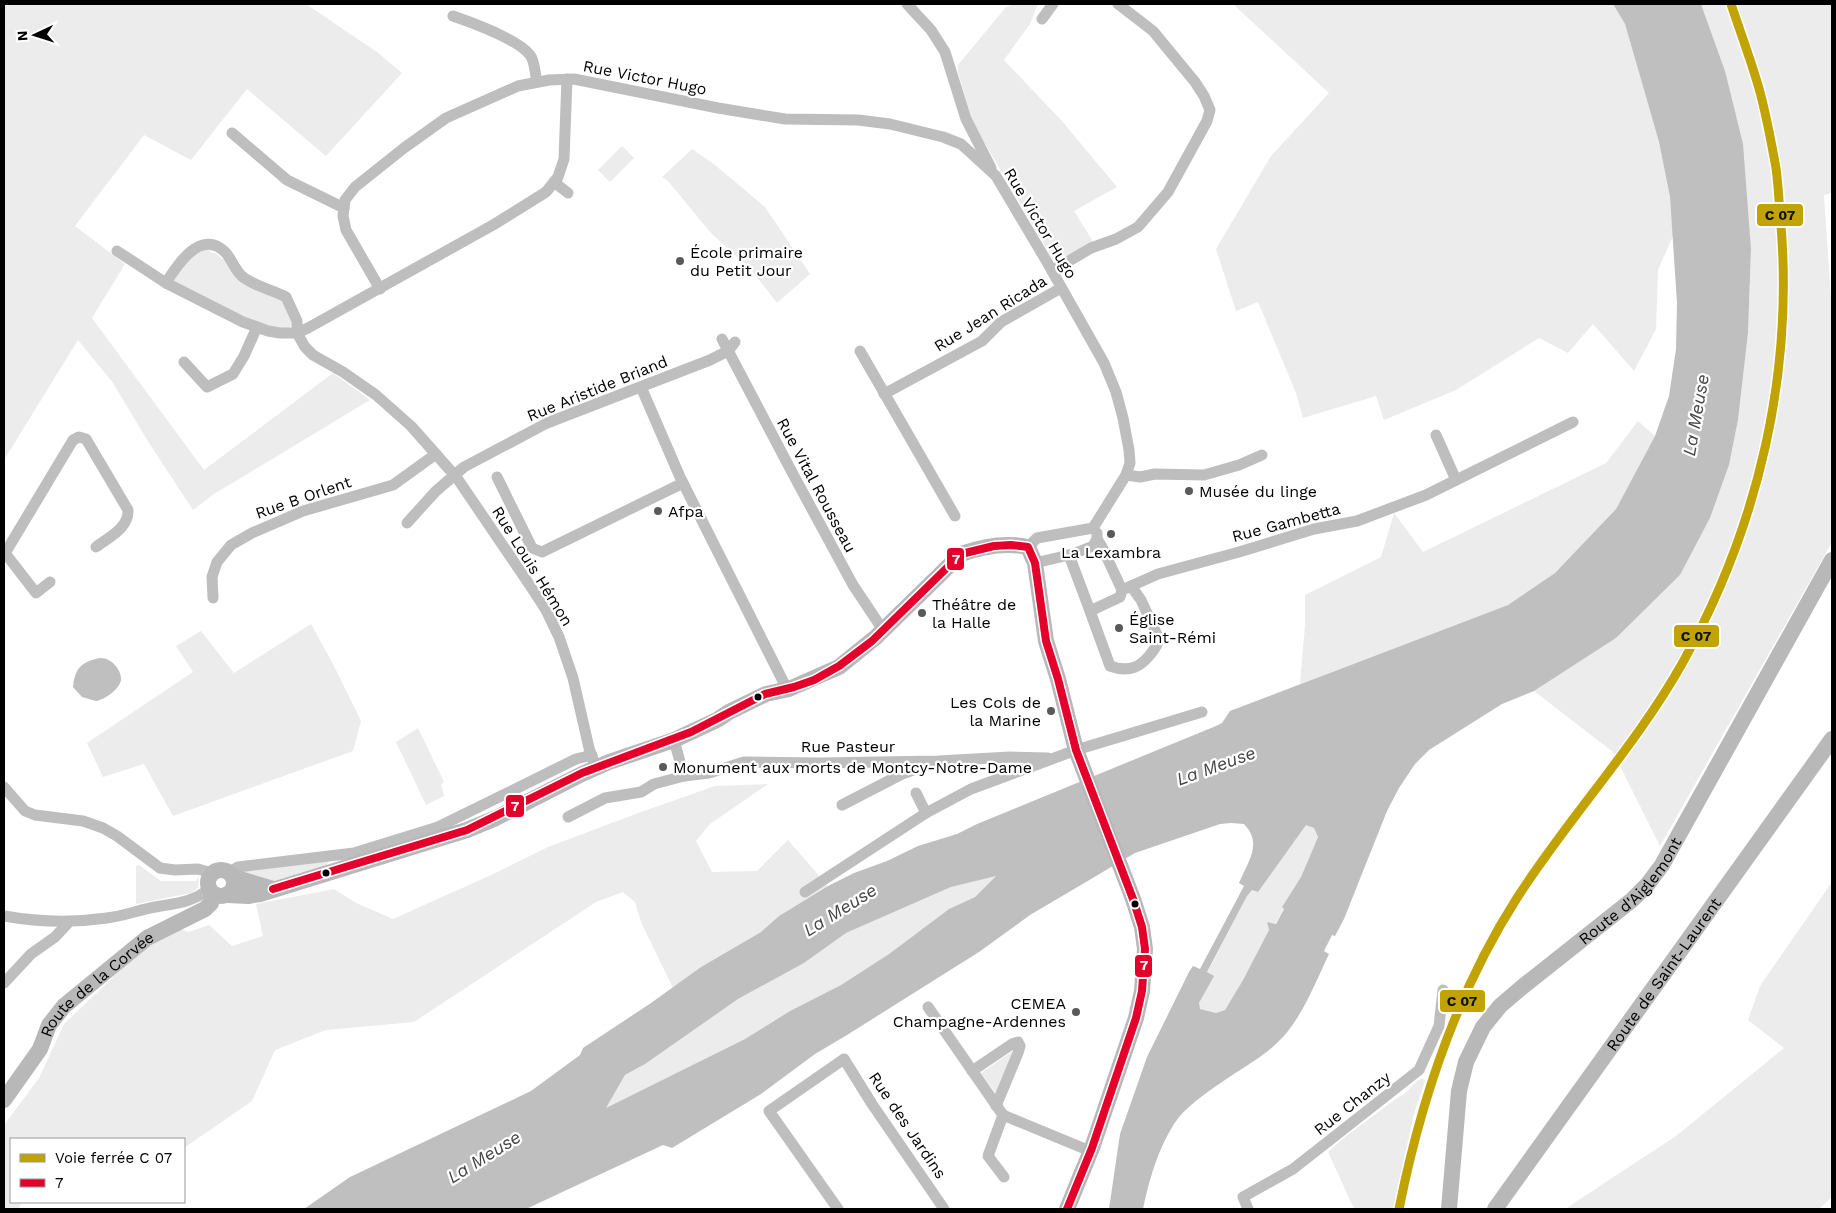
<svg xmlns="http://www.w3.org/2000/svg" width="1836" height="1213" viewBox="0 0 1836 1213" font-family="'Work Sans',sans-serif">
	<style>
		.green { fill: #ececec }
		.water { fill: #bfbfbf; fill-rule: evenodd }
		.lines { fill: none; stroke-linecap: round; stroke-linejoin: round }
		.street { stroke: #bebebe; stroke-width: 11 }
		.secondary { stroke: #b8b8b8; stroke-width: 16 }
		.bus-1-casing { stroke: #fff; stroke-width: 11 }
		.bus-1 { stroke: #e4002b; stroke-width: 8 }
		.rail-1-casing { stroke: #fff; stroke-width: 12 }
		.rail-1 { stroke: #c2a304; stroke-width: 9 }
		.poi-dot { fill: #595959; stroke: #fff; stroke-width: 2 }
		.bus-dot { fill: #000; stroke: #fff; stroke-width: 2 }
		.labels { text-anchor: middle; stroke-width: 4.5; stroke-linejoin: round; paint-order: stroke }
		.street-label { font-size: 16px; fill: #000; stroke: #fff }
		.poi-label { font-size: 16px; fill: #000; stroke: #fff; text-anchor: start }
		.water-label { font-size: 18px; font-style: italic; fill: #444; stroke: #fff }
		.line-badge { stroke: #fff; stroke-width: 2 }
		.badge-label { font-size: 14px; text-anchor: middle; font-weight: bold; fill: #fff }
		.pale-badge-label { font-size: 14px; text-anchor: middle; font-weight: bold; fill: #111 }
	</style>
	<rect width="100%" height="100%" fill="#fff"/>
	<!-- green -->
	<g class="green">
		<path d="M4,4H306L377,52L402,73L326,156L247,89L191,160L144,135L75,226L125,264L92,318L204,470L333,373L370,400L214,494L193,510L149,443L113,383L78,340L4,460Z"/>
		<path d="M1015,4H1038L1030,24L1004,60L1061,120L1117,187L1074,211L1094,243L1056,265L973,123L958,72V65L1006,7Z"/>
		<path d="M1233,4H1613L1625,24L1659,142L1670,197L1673,236L1658,270L1656,329L1634,371L1593,324L1568,353L1539,338L1456,390L1384,420L1376,396L1303,418L1296,393L1258,302L1236,311L1216,249L1271,156L1329,93Z"/>
		<path d="M1701,4H1832V193L1824,195L1832,313V542L1660,846L1613,752L1534,691L1616,638L1680,575L1710,518L1729,465L1738,420L1748,333L1751,249L1725,71Z"/>
		<path d="M622,146L634,158L610,182L598,170Z"/>
		<path d="M692,149L715,165L765,207L810,274L777,303L753,272L710,232L668,181L662,177Z"/>
		<path d="M207,247L210,252L217,254L222,259H227L237,273L278,294L292,321L290,327L287,329L261,325L174,281L192,252Z"/>
		<path d="M1638,421L1655,436L1616,509L1555,573L1508,605L1300,684L1305,625V595L1381,557L1394,513L1423,552L1606,463Z"/>
		<path d="M311,624L334,666L361,721L353,751L173,816L144,764L103,777L87,743L193,672L176,646L201,631L234,673Z"/>
		<path d="M418,728L444,782L441,785L444,796L426,805L396,742Z"/>
		<path d="M768,784L710,824L696,841L712,872L757,871L788,840L828,886L779,916L761,932L701,967L673,988L641,922L635,902L623,892L596,902L414,1022L326,1030L275,1050L252,1101L184,1148V1139H11V1202H22L18,1209H4V1125L39,1078L64,1024L150,942L179,928L188,932L209,925L232,946L263,936L256,904L334,889L356,903L393,919L489,876L548,847L641,812L715,786Z"/>
		<path d="M1306,824L1314,828L1318,837L1301,877L1282,907L1284,908L1275,924L1267,922L1269,930L1243,980L1225,1010L1216,1013L1199,1009V1003L1213,976L1207,973L1247,896L1252,889L1257,892Z"/>
		<path d="M315,862H329L326,866L272,882L249,878L240,870Z"/>
		<path d="M139,865L161,881H196L199,876L198,888L191,893L136,904V866Z"/>
		<path d="M997,875L975,897L949,909L889,954L841,985L790,1011L745,1039L605,1109L625,1075L640,1067L738,999L804,963L846,933L951,887Z"/>
		<path d="M1832,882V1197L1819,1209H1569L1568,1207L1676,1136L1784,1048L1748,1020L1760,986Z"/>
		<path d="M1013,1051L997,1095L981,1073Z"/>
		<path d="M1422,1078L1425,1081L1414,1114L1393,1209H1354L1328,1152L1345,1137L1397,1098C1411,1092 1410,1084 1422,1078Z"/>
	</g>
	<!-- water -->
	<g class="water">
		<path d="M1613,4H1701L1725,71L1743,144L1751,249L1748,333L1738,420L1729,465L1710,518L1680,575L1616,638L1534,691L1502,704L1429,750L1415,764L1399,788L1387,811L1344,919L1335,936L1332,935L1324,951L1329,954C1317,979 1306,1008 1288,1031C1271,1053 1245,1066 1222,1082C1206,1093 1185,1107 1174,1124C1158,1149 1149,1180 1143,1209H1109L1120,1134L1147,1057L1189,972L1193,966L1200,969L1201,967L1244,886L1239,883C1248,861 1263,844 1244,824L1231,823L1220,824L1135,853L1030,915L979,952L847,1035L815,1054L761,1094L672,1148L663,1145L526,1209H304L350,1177L531,1091L580,1055L583,1048L651,1003L701,967L761,932L779,916L828,886L854,873L887,861L918,846L957,834L977,824L1216,726L1222,723L1230,711L1508,605L1555,573L1616,509L1655,436L1669,396L1676,349L1677,303L1670,197L1659,142L1625,24ZM1306,825L1314,828L1318,837L1301,877L1282,907L1284,909L1276,924L1267,922L1269,930L1243,980L1225,1010L1216,1013L1200,1009L1199,1003L1214,976L1207,972L1247,896L1252,890L1258,892ZM996,876L975,897L949,909L889,954L841,985L790,1011L745,1039L606,1108L625,1075L645,1064L738,999L804,963L846,933L951,887Z"/>
		<path d="M100,658C110,657 121,669 121,678C122,688 104,700 96,701L82,697L73,687C75,668 81,662 100,658Z"/>
	</g>
	<g class="lines">
		<!-- street -->
		<g class="street">
			<path d="M907,4L931,30L945,52L966,119L991,168"/>
			<path d="M453,16C473,23 518,39 530,55C535,61 535,74 537,82"/>
			<path d="M1042,19L1053,4"/>
			<path d="M232,133L287,180L344,208"/>
			<path d="M554,182L568,193"/>
			<path d="M117,251L166,283L243,322L268,331L280,333H297L305,347L313,355L343,372L376,395L411,426L457,478L529,584L546,610L559,637L573,678L589,748L596,768"/>
			<path d="M1052,271L1091,248L1116,239L1138,227L1168,192L1207,121L1210,110L1204,96L1195,82L1153,31L1118,4"/>
			<path d="M166,283C177,265 201,228 225,252C232,259 235,271 243,277C254,286 273,290 286,297L297,321V333L308,328L493,225L546,192L558,177L564,159L567,79"/>
			<path d="M380,289L346,230L343,216L345,200L355,187L404,148L446,118L518,86L549,80L574,79L718,108L785,119L858,120L890,124L943,137L961,144L996,176L1047,262L1104,363L1116,392L1123,418L1129,450L1130,463L1126,475L1093,528"/>
			<path d="M722,339L794,476L853,585L883,630"/>
			<path d="M860,351L955,516"/>
			<path d="M184,362L207,387L233,374L244,356L257,327"/>
			<path d="M641,387L680,477L787,689"/>
			<path d="M884,394L982,341L1001,322L1061,288"/>
			<path d="M1436,435L1456,480"/>
			<path d="M1126,475L1140,477L1155,474L1204,475L1239,465L1262,455"/>
			<path d="M497,477L532,548L542,552L683,483"/>
			<path d="M407,523L436,491L464,467L547,423L710,360L728,351L735,342"/>
			<path d="M1028,547L1037,538L1093,528"/>
			<path d="M5,553L36,593L50,582"/>
			<path d="M4,555L73,440L79,437L86,439L128,510C129,528 109,537 96,547"/>
			<path d="M1069,555L1090,611L1120,597L1122,590L1102,547L1097,539"/>
			<path d="M1035,563L1073,554L1093,546L1097,539V533"/>
			<path d="M1122,590L1158,574L1239,552L1314,529L1357,521L1426,495L1573,422"/>
			<path d="M213,598L212,577L217,562L231,545L252,533L303,511L393,485L436,454"/>
			<path d="M1090,611L1110,666C1118,669 1127,670 1135,667C1144,664 1157,648 1159,639L1141,600L1131,586"/>
			<path d="M674,740L684,776L709,773L744,762L820,763L938,761L1010,757L1048,758"/>
			<path d="M4,787L25,811L35,815L83,821L103,828L117,836L160,868L175,870L198,869L212,873"/>
			<path d="M916,793L926,813"/>
			<path d="M842,805L902,774L930,764"/>
			<path d="M568,817L605,798L641,792L654,784L684,776"/>
			<path d="M229,872L238,867L354,853L438,827L576,759L592,755"/>
			<path d="M805,892L926,813L971,789L1076,750L1202,712"/>
			<path d="M4,916C38,922 72,923 107,918C123,916 139,910 155,907C177,903 191,903 209,889"/>
			<path d="M4,983L31,954L55,937L69,922"/>
			<path d="M928,1007L1003,1115L1090,1151"/>
			<path d="M972,1071L1012,1044L1018,1042L1020,1046L1018,1053L996,1106"/>
			<path d="M1003,1115L988,1156L1004,1177"/>
			<path d="M838,1209L769,1111L844,1059L872,1104L944,1209"/>
			<path d="M1248,1209L1243,1197L1293,1169L1419,1070L1439,1026L1443,990"/>
		</g>
		<!-- secondary -->
		<g class="secondary">
			<circle cx="221" cy="883" r="13"/>
			<path d="M233,877L273,889"/>
			<path d="M228,895L248,896L260,894L467,830L496,818L582,774L609,762L674,740L717,720L729,712L766,694L789,689L839,667L876,637L961,554C983,546 1005,542 1028,547L1035,563L1046,641L1058,679L1076,750L1133,899L1142,927L1145,949L1142,991L1136,1018L1092,1148L1067,1209"/>
			<path id="s1" d="M4,1100L40,1049L49,1025L64,1006L147,938L205,909L211,903L212,894"/>
			<path id="s2" d="M1449,1209L1459,1091L1466,1062L1483,1027L1500,1006L1521,988L1632,900L1647,885L1662,865L1832,560"/>
			<path id="s3" d="M1495,1209L1832,739"/>
		</g>
		<defs>
			<path id="bus-1" d="M273,889L467,830L582,773L691,732L765,694L794,687L814,680L839,666L872,641L961,554L994,546L1011,545L1028,547L1035,563L1046,641L1058,679L1076,750L1133,899L1142,927L1145,949L1142,991L1136,1018L1092,1148L1067,1209"/>
		</defs>
		<!-- bus-1 casing -->
		<use href="#bus-1" class="bus-1-casing"/>
		<!-- bus-1 -->
		<use href="#bus-1" class="bus-1"/>
		<defs>
			<path id="rail-1" d="M1399,1209C1421,1099 1456,993 1517,898C1569,817 1636,746 1683,662C1759,525 1795,370 1780,214C1779,199 1778,183 1776,168C1771,141 1766,112 1758,85C1750,58 1740,31 1731,4"/>
		</defs>
		<!-- rail-1 casing -->
		<use href="#rail-1" class="rail-1-casing"/>
		<!-- rail-1 -->
		<use href="#rail-1" class="rail-1"/>
	</g>
	<!-- markers -->
	<g class="poi-dot">
		<circle cx="680" cy="261" r="5"/>
		<circle cx="1189" cy="491" r="5"/>
		<circle cx="658" cy="511" r="5"/>
		<circle cx="1111" cy="534" r="5"/>
		<circle cx="922" cy="613" r="5"/>
		<circle cx="1119" cy="628" r="5"/>
		<circle cx="1051" cy="711" r="5"/>
		<circle cx="663" cy="767" r="5"/>
		<circle cx="1076" cy="1012" r="5"/>
	</g>
	<g class="bus-dot">
		<circle cx="758" cy="697" r="4.5"/>
		<circle cx="326" cy="873" r="4.5"/>
		<circle cx="1135" cy="904" r="4.5"/>
	</g>
	<g class="labels">
		<!-- street labels -->
		<g class="street-label">
			<text transform="translate(645 77) rotate(11)" y="6">Rue Victor Hugo</text>
			<text transform="translate(1041 223) rotate(59)" y="6">Rue Victor Hugo</text>
			<text transform="translate(990 313) rotate(-32)" y="6">Rue Jean Ricada</text>
			<text transform="translate(597 388) rotate(-22)" y="6">Rue Aristide Briand</text>
			<text transform="translate(817 485) rotate(62)" y="6">Rue Vital Rousseau</text>
			<text transform="translate(303 497) rotate(-19)" y="6">Rue B Orlent</text>
			<text transform="translate(1286 522) rotate(-15)" y="6">Rue Gambetta</text>
			<text transform="translate(533 566) rotate(58)" y="6">Rue Louis Hémon</text>
			<text x="848" y="752">Rue Pasteur</text>
			<text dy="6" stroke="none"><textPath href="#s2" startOffset="389">Route d'Aiglemont</textPath></text>
			<text dy="6" stroke="none"><textPath href="#s3" startOffset="289">Route de Saint-Laurent</textPath></text>
			<text dy="6" stroke="none"><textPath href="#s1" startOffset="151">Route de la Corvée</textPath></text>
			<text transform="translate(1352 1103) rotate(-38)" y="6">Rue Chanzy</text>
			<text transform="translate(908 1125) rotate(56)" y="6">Rue des Jardins</text>
		</g>
		<!-- poi labels -->
		<g class="poi-label">
			<text x="690" y="258">École primaire<tspan x="690" dy="18">du Petit Jour</tspan></text>
			<text x="1199" y="497">Musée du linge</text>
			<text x="668" y="517">Afpa</text>
			<text x="1111" y="558" text-anchor="middle">La Lexambra</text>
			<text x="932" y="610">Théâtre de<tspan x="932" dy="18">la Halle</tspan></text>
			<text x="1129" y="625">Église<tspan x="1129" dy="18">Saint-Rémi</tspan></text>
			<text x="1041" y="708" text-anchor="end">Les Cols de<tspan x="1041" dy="18">la Marine</tspan></text>
			<text x="673" y="773">Monument aux morts de Montcy-Notre-Dame</text>
			<text x="1066" y="1009" text-anchor="end">CEMEA<tspan x="1066" dy="18">Champagne-Ardennes</tspan></text>
		</g>
		<!-- water labels -->
		<g class="water-label">
			<text transform="translate(1696 415) rotate(-80)" y="6">La Meuse</text>
			<text transform="translate(1216 766) rotate(-20)" y="6">La Meuse</text>
			<text transform="translate(840 910) rotate(-32)" y="6">La Meuse</text>
			<text transform="translate(484 1157) rotate(-32)" y="6">La Meuse</text>
		</g>
	</g>
	<g class="line-badge">
		<rect x="1756" y="203" width="48" height="24" rx="5" fill="#c2a304"/>
		<rect x="946" y="547" width="19" height="24" rx="5" fill="#e4002b"/>
		<rect x="1673" y="624" width="47" height="24" rx="5" fill="#c2a304"/>
		<rect x="505" y="794" width="20" height="24" rx="5" fill="#e4002b"/>
		<rect x="1134" y="954" width="19" height="24" rx="5" fill="#e4002b"/>
		<rect x="1439" y="989" width="47" height="24" rx="5" fill="#c2a304"/>
	</g>
	<g class="badge-label">
		<text x="956" y="564">7</text>
		<text x="515" y="811">7</text>
		<text x="1144" y="970">7</text>
	</g>
	<g class="pale-badge-label">
		<text x="1780" y="220">C 07</text>
		<text x="1696" y="641">C 07</text>
		<text x="1462" y="1006">C 07</text>
	</g>
	<!-- border -->
	<rect width="1836" height="1213" fill="none" stroke="#000000" stroke-width="10"/>
	<!-- legend -->
	<rect x="10" y="1138" width="175" height="65" fill="#ffffff" stroke="#999999"/>
	<rect x="20" y="1154" width="25" height="8" fill="#c2a304" stroke="#999999"/>
	<text x="55" y="1163" font-size="15" fill="#000000">Voie ferrée C 07</text>
	<rect x="20" y="1179" width="25" height="8" fill="#e4002b" stroke="#999999"/>
	<text x="55" y="1188" font-size="15" fill="#000000">7</text>
	<!-- north arrow -->
	<g transform="translate(35 35) rotate(266)" stroke="#ffffff" stroke-width="4" paint-order="stroke">
	<path d="M0-4L9 19L0 12L-9 19Z" fill="#000000"/>
	<text y="-8" font-size="14" font-weight="bold" text-anchor="middle" fill="#000000">N</text>
	</g>
</svg>
